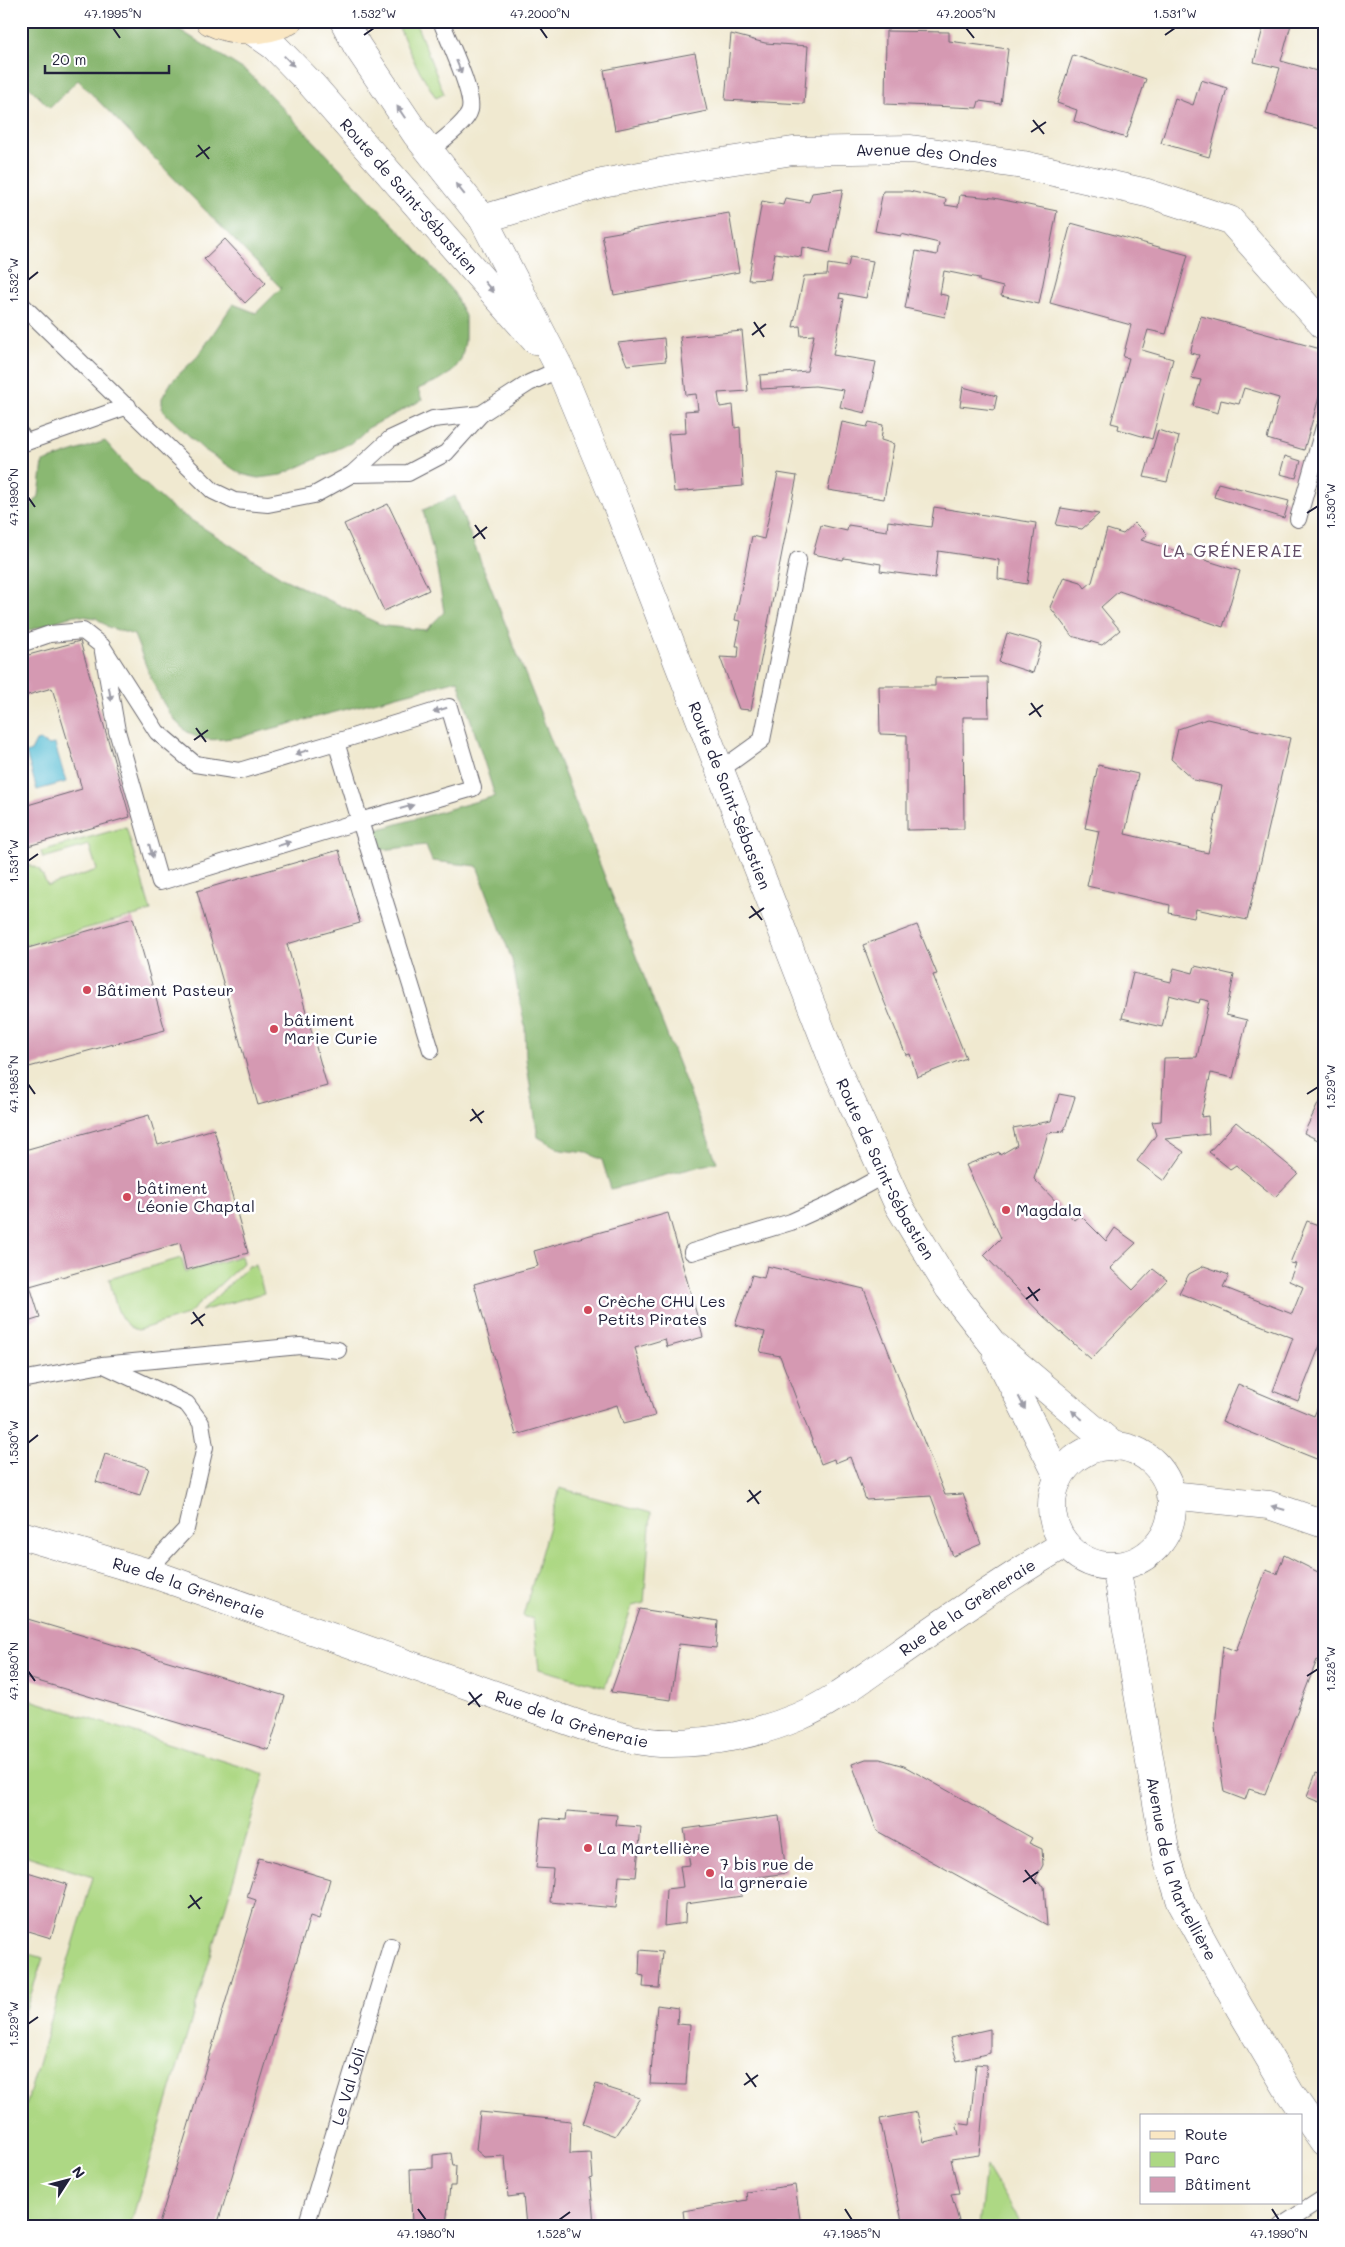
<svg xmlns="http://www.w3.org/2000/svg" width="1345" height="2247" viewBox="0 0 1345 2247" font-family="Mali,sans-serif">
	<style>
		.green { fill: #add884; stroke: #687d60 }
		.forest { fill: #8ab872; stroke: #566d56 }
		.water { fill: #56bdd4; stroke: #3c7088 }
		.building { fill: #d599b2 }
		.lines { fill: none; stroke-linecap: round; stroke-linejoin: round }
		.service-casing { stroke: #6a686f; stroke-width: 18 }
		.minor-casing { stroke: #6a686f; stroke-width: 29 }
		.tertiary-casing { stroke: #6a686f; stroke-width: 29 }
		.secondary-casing { stroke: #6a686f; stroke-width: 29 }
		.service { stroke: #fff; stroke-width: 16 }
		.minor { stroke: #fff; stroke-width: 28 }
		.tertiary { stroke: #fff; stroke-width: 28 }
		.secondary { stroke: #fae7c3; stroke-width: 28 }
		.oneway { fill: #9c9ca7 }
		.ticks { fill: none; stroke: #22223b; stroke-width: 2 }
		.poi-dot { fill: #d1495b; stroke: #fff; stroke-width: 2 }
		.labels { text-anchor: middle; stroke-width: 5; stroke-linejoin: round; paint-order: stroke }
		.street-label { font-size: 16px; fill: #22223b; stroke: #fff }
		.poi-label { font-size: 16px; fill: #22223b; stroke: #fff; text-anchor: start }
		.neighbourhood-label { font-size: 18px; letter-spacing: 1px; fill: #614c65; stroke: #fff }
		.neatline { fill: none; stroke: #22223b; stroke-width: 2 }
		.ticks-label { font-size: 12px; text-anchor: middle; fill: #22223b }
	</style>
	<rect width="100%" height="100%" fill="#fff"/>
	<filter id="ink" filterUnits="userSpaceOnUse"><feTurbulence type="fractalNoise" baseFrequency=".02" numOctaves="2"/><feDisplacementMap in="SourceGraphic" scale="10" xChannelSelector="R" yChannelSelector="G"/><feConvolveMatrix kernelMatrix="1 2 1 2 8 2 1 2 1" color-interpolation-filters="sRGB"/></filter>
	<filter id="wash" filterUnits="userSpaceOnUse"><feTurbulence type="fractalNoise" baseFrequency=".0096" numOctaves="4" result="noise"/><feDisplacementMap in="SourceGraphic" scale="20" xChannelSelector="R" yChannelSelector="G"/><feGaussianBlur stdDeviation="1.12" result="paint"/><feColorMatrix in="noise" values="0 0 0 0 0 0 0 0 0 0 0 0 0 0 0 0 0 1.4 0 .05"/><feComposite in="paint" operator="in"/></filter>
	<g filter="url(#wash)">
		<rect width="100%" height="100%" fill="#f0e9d0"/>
		<!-- green -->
		<g class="green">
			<path d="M396,21H415L444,94L436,98L415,63Z"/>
			<path d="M126,827L151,911L21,946V862L39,869L48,886L97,870L89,845L43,858L41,851Z"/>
			<path d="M241,1256L243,1263L187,1315L138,1330C116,1324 115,1298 109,1279L181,1258L186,1272Z"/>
			<path d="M250,1265L251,1267L256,1265L264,1293L201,1311Z"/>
			<path d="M560,1488L651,1513L644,1603L632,1606L605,1687L539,1669L533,1619L523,1616Z"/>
			<path d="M21,1697L265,1774L130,2226H21V2122L93,1877L21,1854Z"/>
			<path d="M21,1951L43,1958L21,2024Z"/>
			<path d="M986,2166L1022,2226H979Z"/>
		</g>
		<!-- forest -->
		<g class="forest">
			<path d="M30,21H155L175,27L249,73L411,243L454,293L465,316V342L461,360L452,372L439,380L418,389L422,400L368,428L353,442L281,475L258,478L241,474L203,449L167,415L162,408V398L172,381L198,356L233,304L256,313L281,288L78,80L50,108L21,79V23Z"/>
			<path d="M105,441L135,475L172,508L284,579L384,626L426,630L444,612L437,569L423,510L455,496L717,1162L611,1189L602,1160L587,1153L561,1150L538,1137L526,1059L525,1027L512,960L477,866L432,861L426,845L381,850L373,831L495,796L458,680L240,737C229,738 216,741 205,739C167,735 147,666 134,635L108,627L96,618L75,615L21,633V518L39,496L43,462Z"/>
		</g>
		<!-- water -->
		<path class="water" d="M40,740L48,745L55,744L66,782L37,790L26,753L31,751L36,741Z"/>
		<g id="blocks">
			<!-- building -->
			<g class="building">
				<path d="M1265,21H1292L1281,61L1324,73V130L1266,114L1280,68L1254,62Z"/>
				<path d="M886,31L949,32V41L1008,49L1001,104L979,101L977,108L885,104Z"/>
				<path d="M731,34L765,43L808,46L804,104L725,100Z"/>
				<path d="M695,53L707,111L615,130L604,70Z"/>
				<path d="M1073,55L1146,79L1126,138L1074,121L1077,110L1057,103Z"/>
				<path d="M1201,80L1227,88L1209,157L1161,143L1175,98L1193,105Z"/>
				<path d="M843,189L830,253L802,247L801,257L775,253L770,279L748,280L762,201L783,205L785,198L809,202L812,193Z"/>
				<path d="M883,191H909L946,199L945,205L958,207L960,195L994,198L1057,211L1039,304L1001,296L1003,287L979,281V278L944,271L940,294L949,296L945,317L905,308L916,251L937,255L939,243L901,234V236L875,231Z"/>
				<path d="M729,213L739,272L614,295L602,235Z"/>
				<path d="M1071,223L1188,255L1166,334L1148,330L1142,350L1173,359L1152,439L1118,429L1119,425L1111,423L1129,358L1123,357L1131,325L1050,303Z"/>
				<path d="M225,239L266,283L245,303L204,259Z"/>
				<path d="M850,257L873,261L866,298L840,293L839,298L844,299L833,355L876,362L865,413L840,407L844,390L815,386L761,389L760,375L807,371L814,335L801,336L800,326L793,327L804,276L827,275L828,264L848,267Z"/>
				<path d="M1201,316L1324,350V380L1304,450L1267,439L1279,398L1244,388L1239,404L1221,400L1218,413L1193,406L1201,380L1191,378L1199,355L1190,353Z"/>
				<path d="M742,331L748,391L718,393L720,407L733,405L735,428L740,427L743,486L674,492L668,434L686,433L685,411L698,410L696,394L686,395L680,337Z"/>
				<path d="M664,338L666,361L627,365L618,343Z"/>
				<path d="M963,387L997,396L994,410L960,406Z"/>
				<path d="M842,422L867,427L869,422L883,425L881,440L894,444L884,499L828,490Z"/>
				<path d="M1158,430L1179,437L1167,482L1144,477Z"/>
				<path d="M1285,456L1301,461L1296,478L1280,474Z"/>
				<path d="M778,473L797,476L751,710L739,709L720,657L738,658L739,646H736L741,621L735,620L752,536L764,539Z"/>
				<path d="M1218,483L1289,501L1284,518L1214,497Z"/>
				<path d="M388,504L429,590L384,611L344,524Z"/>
				<path d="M934,507L1036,523L1027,584L998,579L999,560L938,551L935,578L880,571L881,564L844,558L843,560L813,554L821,525L847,531L848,525L887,531L888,521L931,527Z"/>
				<path d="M1061,508L1099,514L1082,529L1056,525Z"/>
				<path d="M1135,523L1147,535L1141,540L1240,571L1223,627L1119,591L1101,607L1120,630L1102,645L1072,636L1050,607L1064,577L1081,582L1085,588L1092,582L1107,529L1123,534Z"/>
				<path d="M1007,633L1042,643L1033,673L999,662Z"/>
				<path d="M80,641L130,817L21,848V807L82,789L52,688L21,697V657Z"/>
				<path d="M988,677L989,717H963L964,829L907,830V735L880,734L879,686H935V678Z"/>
				<path d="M1207,719L1290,738L1247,920L1196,909L1194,918L1169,913L1170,905L1087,886L1099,831L1085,828L1098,765L1138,774L1125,834L1208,853L1222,786L1194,780L1171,759L1178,729Z"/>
				<path d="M1323,788H1324V803L1319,802Z"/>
				<path d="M339,850L360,923L287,944L327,1086L258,1105L197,891Z"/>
				<path d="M133,918L165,1030L29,1067L21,1038V950Z"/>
				<path d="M917,925L937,974L933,975L966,1058L917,1077L910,1054L906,1055L882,996L863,945Z"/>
				<path d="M1195,966L1234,975L1226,1015L1247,1020L1233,1078L1211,1073L1201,1117L1208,1116L1209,1134L1165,1139L1184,1152L1164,1181L1137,1161L1156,1135L1152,1122L1161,1121L1164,1058L1197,1057L1209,1001L1200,999L1199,1003L1169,995L1162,1027L1122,1018L1133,973L1171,982L1174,968L1193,973Z"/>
				<path d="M1059,1094L1075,1097L1064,1131L1048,1133L1034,1179L1074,1220L1080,1215L1106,1241L1115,1228L1136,1243L1110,1268L1133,1290L1153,1269L1167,1280L1091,1359L1044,1317L984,1255L1001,1238L966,1165L999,1152L1000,1155L1017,1145L1013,1128L1051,1121Z"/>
				<path d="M1319,1102L1324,1105V1143L1304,1133Z"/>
				<path d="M149,1115L158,1145L214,1129L248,1253L186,1270L180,1243L30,1286L40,1318L21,1324V1151Z"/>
				<path d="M1236,1122L1298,1173L1275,1197L1236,1165L1230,1169L1209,1152Z"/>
				<path d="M668,1213L703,1337L667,1347L665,1339L635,1348L655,1416L623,1424L617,1405L516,1435L474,1284L538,1266L534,1251Z"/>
				<path d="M1307,1221L1324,1227V1335L1298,1401L1273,1391L1293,1338L1179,1293L1189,1274L1204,1266L1229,1275L1223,1287L1292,1314L1303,1287L1289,1281L1296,1264L1290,1263Z"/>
				<path d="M767,1266L864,1289L945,1495L963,1494L981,1544L953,1556L931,1496L866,1500L850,1457L835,1463L834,1459L821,1464L780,1356L760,1352L765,1332L735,1325L752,1275L764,1278Z"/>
				<path d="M1238,1384L1314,1416L1320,1402L1324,1404V1462L1222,1421Z"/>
				<path d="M105,1454L149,1468L140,1495L96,1482Z"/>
				<path d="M1284,1555L1324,1575V1663L1317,1660L1265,1794L1249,1789L1245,1800L1224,1792L1219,1759L1215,1727L1223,1646L1236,1651L1266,1570L1277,1574Z"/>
				<path d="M640,1609L718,1621L716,1648L679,1644L671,1700L611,1692Z"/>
				<path d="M21,1617L285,1696L269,1750L21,1676Z"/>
				<path d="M866,1759H880L904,1766L1032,1838L1029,1843L1042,1849L1043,1865L1035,1880L1044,1886L1047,1925L877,1831L852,1764Z"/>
				<path d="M1316,1773L1324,1776V1790L1319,1802L1307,1797Z"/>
				<path d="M567,1811L617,1815L616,1825L641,1827L636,1877L619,1876L616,1908L550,1902L553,1869L536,1868L541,1818L566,1820Z"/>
				<path d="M779,1816L786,1873L740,1880L742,1896L686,1904L685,1923L664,1926L666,1889L683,1887L680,1866L690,1865L684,1829Z"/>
				<path d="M259,1858L330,1879L319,1919L310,1916L217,2226H149L150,2222L159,2224L256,1900L247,1897Z"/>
				<path d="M21,1870L67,1884L51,1938L21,1929Z"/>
				<path d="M640,1950L662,1952L659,1988L643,1987L644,1976L639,1975Z"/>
				<path d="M657,2005L678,2008L677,2024L690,2025L686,2085L650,2084Z"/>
				<path d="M990,2029V2053L957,2061L950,2038Z"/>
				<path d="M976,2064L987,2065L979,2155L951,2159L959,2193L951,2194L959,2221L944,2226H903L880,2119L917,2112L924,2142L959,2135L956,2123L970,2125Z"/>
				<path d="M596,2084L640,2098L615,2136L583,2124Z"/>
				<path d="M480,2112L571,2121L570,2154L591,2153L593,2178L590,2179L594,2224L526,2226L523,2195L508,2197L505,2156L484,2157L476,2150Z"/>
				<path d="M451,2153L453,2166H456L455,2186H450L446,2226H412L410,2169L433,2168V2155Z"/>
				<path d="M795,2185L801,2226H685L683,2211L747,2200L746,2192Z"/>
			</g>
		</g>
	</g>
	<g filter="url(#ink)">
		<use href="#blocks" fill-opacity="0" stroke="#6a686f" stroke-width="1"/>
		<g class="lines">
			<defs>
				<g id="service">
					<path d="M429,151C440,142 467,123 470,110C474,92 448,40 441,21"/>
					<path d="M21,304L213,491L234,501L268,504L314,495L352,474L390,439L433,419L481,414L529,383L560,369"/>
					<path d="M21,435L24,443L128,406"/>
					<path d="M352,474L408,473L446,453L481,414"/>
					<path d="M1298,519L1324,427"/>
					<path d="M21,644L50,634L83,631L102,646L157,732L195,764L239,771L336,742L360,821L160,882L117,731L102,646"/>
					<path d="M336,742L449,707L473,788L360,821L431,1050"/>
					<path d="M719,771L762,740L798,560"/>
					<path d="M692,1252L791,1222L833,1203L884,1175"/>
					<path d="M104,1365L187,1404L201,1423L205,1447L186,1529L146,1572"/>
					<path d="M21,1380L102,1365L300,1346L338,1350"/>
					<path id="s1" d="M306,2226L391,1946"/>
					<path d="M1281,2226L1324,2198"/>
				</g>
				<g id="minor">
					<path id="s2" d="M483,219L602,183L677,169L793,151L911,149L1023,165L1147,193L1230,220L1324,326"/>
					<path d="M1170,1495L1269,1505L1324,1524"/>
					<path id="s3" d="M21,1535L156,1575L583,1726C612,1734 642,1744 672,1743C713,1743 760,1733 798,1717C831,1703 861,1679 891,1659C948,1619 1005,1579 1065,1544"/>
				</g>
				<g id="tertiary">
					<path id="s4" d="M344,21L357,46L416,134L483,219L560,369L618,508L835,1066L899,1206L949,1288L992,1343L1115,1447"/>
					<path id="s5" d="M251,30L274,46L312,85L535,340"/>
					<path d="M997,1354L1059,1478"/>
					<circle cx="1112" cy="1506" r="60"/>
					<path id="s6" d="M1116,1566L1166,1855L1181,1902L1239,2007L1290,2093L1324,2142"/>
				</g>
				<path id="secondary" d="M210,21C234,33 264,32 288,21"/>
			</defs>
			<!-- service casing -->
			<use href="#service" class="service-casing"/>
			<!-- minor casing -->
			<use href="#minor" class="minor-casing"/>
			<!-- tertiary casing -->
			<use href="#tertiary" class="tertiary-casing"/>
			<!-- secondary casing -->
			<use href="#secondary" class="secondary-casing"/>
			<!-- service -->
			<use href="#service" class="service"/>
			<!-- minor -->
			<use href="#minor" class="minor"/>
			<!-- tertiary -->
			<use href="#tertiary" class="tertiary"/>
			<!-- secondary -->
			<use href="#secondary" class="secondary"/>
		</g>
		<!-- one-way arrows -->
		<defs><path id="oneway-solid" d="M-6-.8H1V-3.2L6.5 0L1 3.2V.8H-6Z" transform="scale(1.25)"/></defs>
		<g class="oneway">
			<use href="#oneway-solid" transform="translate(289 61) rotate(46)"/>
			<use href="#oneway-solid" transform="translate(459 67) rotate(68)"/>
			<use href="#oneway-solid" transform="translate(401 112) rotate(-124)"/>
			<use href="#oneway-solid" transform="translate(460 189) rotate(-129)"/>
			<use href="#oneway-solid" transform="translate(489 287) rotate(49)"/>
			<use href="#oneway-solid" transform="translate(110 694) rotate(80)"/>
			<use href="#oneway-solid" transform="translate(440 710) rotate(163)"/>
			<use href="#oneway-solid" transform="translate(302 752) rotate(163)"/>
			<use href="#oneway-solid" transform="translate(407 807) rotate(-16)"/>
			<use href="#oneway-solid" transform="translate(284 844) rotate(-17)"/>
			<use href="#oneway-solid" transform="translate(151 851) rotate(75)"/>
			<use href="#oneway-solid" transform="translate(1022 1403) rotate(63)"/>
			<use href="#oneway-solid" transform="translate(1077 1415) rotate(-140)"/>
			<use href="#oneway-solid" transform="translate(1278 1508) rotate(-164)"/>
		</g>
	</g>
	<!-- ticks -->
	<path class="ticks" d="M113,28L120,38M540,28L547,38M966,28L974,38M364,35L374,28M1165,35L1175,28M1033,120L1044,134M1031,132L1046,122M198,145L209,159M196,157L210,147M28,280L38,272M754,322L764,337M752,335L766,324M28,497L35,507M1307,513L1318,506M475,525L485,539M473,538L487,527M1031,703L1041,717M1029,715L1043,705M196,728L206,742M194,740L208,730M28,861L38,854M751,906L762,920M749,918L764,908M28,1084L35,1094M1307,1094L1318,1087M472,1109L482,1123M470,1121L484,1111M1028,1287L1038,1301M1026,1299L1040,1289M193,1312L203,1326M191,1324L205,1314M28,1443L38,1435M749,1490L759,1504M747,1502L761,1491M28,1671L35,1681M1307,1676L1318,1669M469,1692L480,1707M468,1705L482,1694M1025,1870L1036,1884M1023,1882L1038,1872M190,1895L200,1909M188,1908L202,1897M28,2024L38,2017M746,2073L756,2087M744,2085L758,2075M418,2209L426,2220M845,2209L852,2220M1272,2209L1279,2220M559,2220L570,2212"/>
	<!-- markers -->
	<g class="poi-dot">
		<circle cx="87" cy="990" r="5"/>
		<circle cx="274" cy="1029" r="5"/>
		<circle cx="127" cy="1197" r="5"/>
		<circle cx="1006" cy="1210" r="5"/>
		<circle cx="588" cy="1310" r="5"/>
		<circle cx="588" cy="1848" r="5"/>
		<circle cx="710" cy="1873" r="5"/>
	</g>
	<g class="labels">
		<!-- street labels -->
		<g class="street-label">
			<text dy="6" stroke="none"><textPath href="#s2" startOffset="452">Avenue des Ondes</textPath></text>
			<text dy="6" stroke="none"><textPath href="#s5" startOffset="230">Route de Saint-Sébastien</textPath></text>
			<text dy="6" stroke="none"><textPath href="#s4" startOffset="870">Route de Saint-Sébastien</textPath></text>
			<text dy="6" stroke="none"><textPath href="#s4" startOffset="1275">Route de Saint-Sébastien</textPath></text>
			<text dy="6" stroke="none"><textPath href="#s3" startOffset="176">Rue de la Grèneraie</textPath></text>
			<text dy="6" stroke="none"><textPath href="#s3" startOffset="1016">Rue de la Grèneraie</textPath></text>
			<text dy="6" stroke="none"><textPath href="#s3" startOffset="581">Rue de la Grèneraie</textPath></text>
			<text dy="6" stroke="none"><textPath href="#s6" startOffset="311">Avenue de la Martellière</textPath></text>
			<text dy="6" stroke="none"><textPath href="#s1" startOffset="146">Le Val Joli</textPath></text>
		</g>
		<!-- poi labels -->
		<g class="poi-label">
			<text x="97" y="996">Bâtiment Pasteur</text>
			<text x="284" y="1026">bâtiment<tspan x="284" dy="18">Marie Curie</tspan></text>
			<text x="137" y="1194">bâtiment<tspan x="137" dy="18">Léonie Chaptal</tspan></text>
			<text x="1016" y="1216">Magdala</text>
			<text x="598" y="1307">Crèche CHU Les<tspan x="598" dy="18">Petits Pirates</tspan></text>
			<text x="598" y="1854">La Martellière</text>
			<text x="720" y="1870">7 bis rue de<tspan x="720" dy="18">la grneraie</tspan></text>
		</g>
		<!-- neighbourhood labels -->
		<g class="neighbourhood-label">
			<text x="1233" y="557">LA GRÉNERAIE</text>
		</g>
	</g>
	<!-- margin -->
	<rect width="1345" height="2247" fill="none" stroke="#fff" stroke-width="55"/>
	<!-- legend -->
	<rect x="1140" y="2114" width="162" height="90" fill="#ffffff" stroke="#a7a7b1"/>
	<rect x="1150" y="2131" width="25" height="8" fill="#fae7c3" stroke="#a7a7b1"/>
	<text x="1185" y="2140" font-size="15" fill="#22223b">Route</text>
	<rect x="1150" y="2152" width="25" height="15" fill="#add884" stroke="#a7a7b1"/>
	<text x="1185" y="2164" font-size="15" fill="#22223b">Parc</text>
	<rect x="1150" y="2177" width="25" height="15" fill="#d599b2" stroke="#a7a7b1"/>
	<text x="1185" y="2190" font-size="15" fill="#22223b">Bâtiment</text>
	<!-- north arrow -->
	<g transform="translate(68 2180) rotate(54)" stroke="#ffffff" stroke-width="4" paint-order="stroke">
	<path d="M0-4L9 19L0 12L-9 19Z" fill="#22223b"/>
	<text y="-8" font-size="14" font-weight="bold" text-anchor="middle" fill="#22223b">N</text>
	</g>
	<!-- scale -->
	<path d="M45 65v8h124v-8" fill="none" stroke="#22223b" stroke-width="2.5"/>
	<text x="52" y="65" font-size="15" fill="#22223b" stroke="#ffffff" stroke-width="4" paint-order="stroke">20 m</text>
	<rect x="28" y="28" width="1290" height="2192" class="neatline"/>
	<g class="ticks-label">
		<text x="113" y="18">47.1995°N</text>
		<text x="374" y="18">1.532°W</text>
		<text x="540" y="18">47.2000°N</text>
		<text x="966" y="18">47.2005°N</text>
		<text x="1175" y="18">1.531°W</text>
		<text transform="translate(14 280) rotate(-90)" y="4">1.532°W</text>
		<text transform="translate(14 497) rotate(-90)" y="4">47.1990°N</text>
		<text transform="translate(1331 506) rotate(-90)" y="4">1.530°W</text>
		<text transform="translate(14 861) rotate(-90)" y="4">1.531°W</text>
		<text transform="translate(14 1084) rotate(-90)" y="4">47.1985°N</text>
		<text transform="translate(1331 1087) rotate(-90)" y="4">1.529°W</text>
		<text transform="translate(14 1443) rotate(-90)" y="4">1.530°W</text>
		<text transform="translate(1331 1669) rotate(-90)" y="4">1.528°W</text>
		<text transform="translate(14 1671) rotate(-90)" y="4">47.1980°N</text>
		<text transform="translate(14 2024) rotate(-90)" y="4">1.529°W</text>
		<text x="426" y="2238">47.1980°N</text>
		<text x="559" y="2238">1.528°W</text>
		<text x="852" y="2238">47.1985°N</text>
		<text x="1279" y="2238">47.1990°N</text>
	</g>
</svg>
